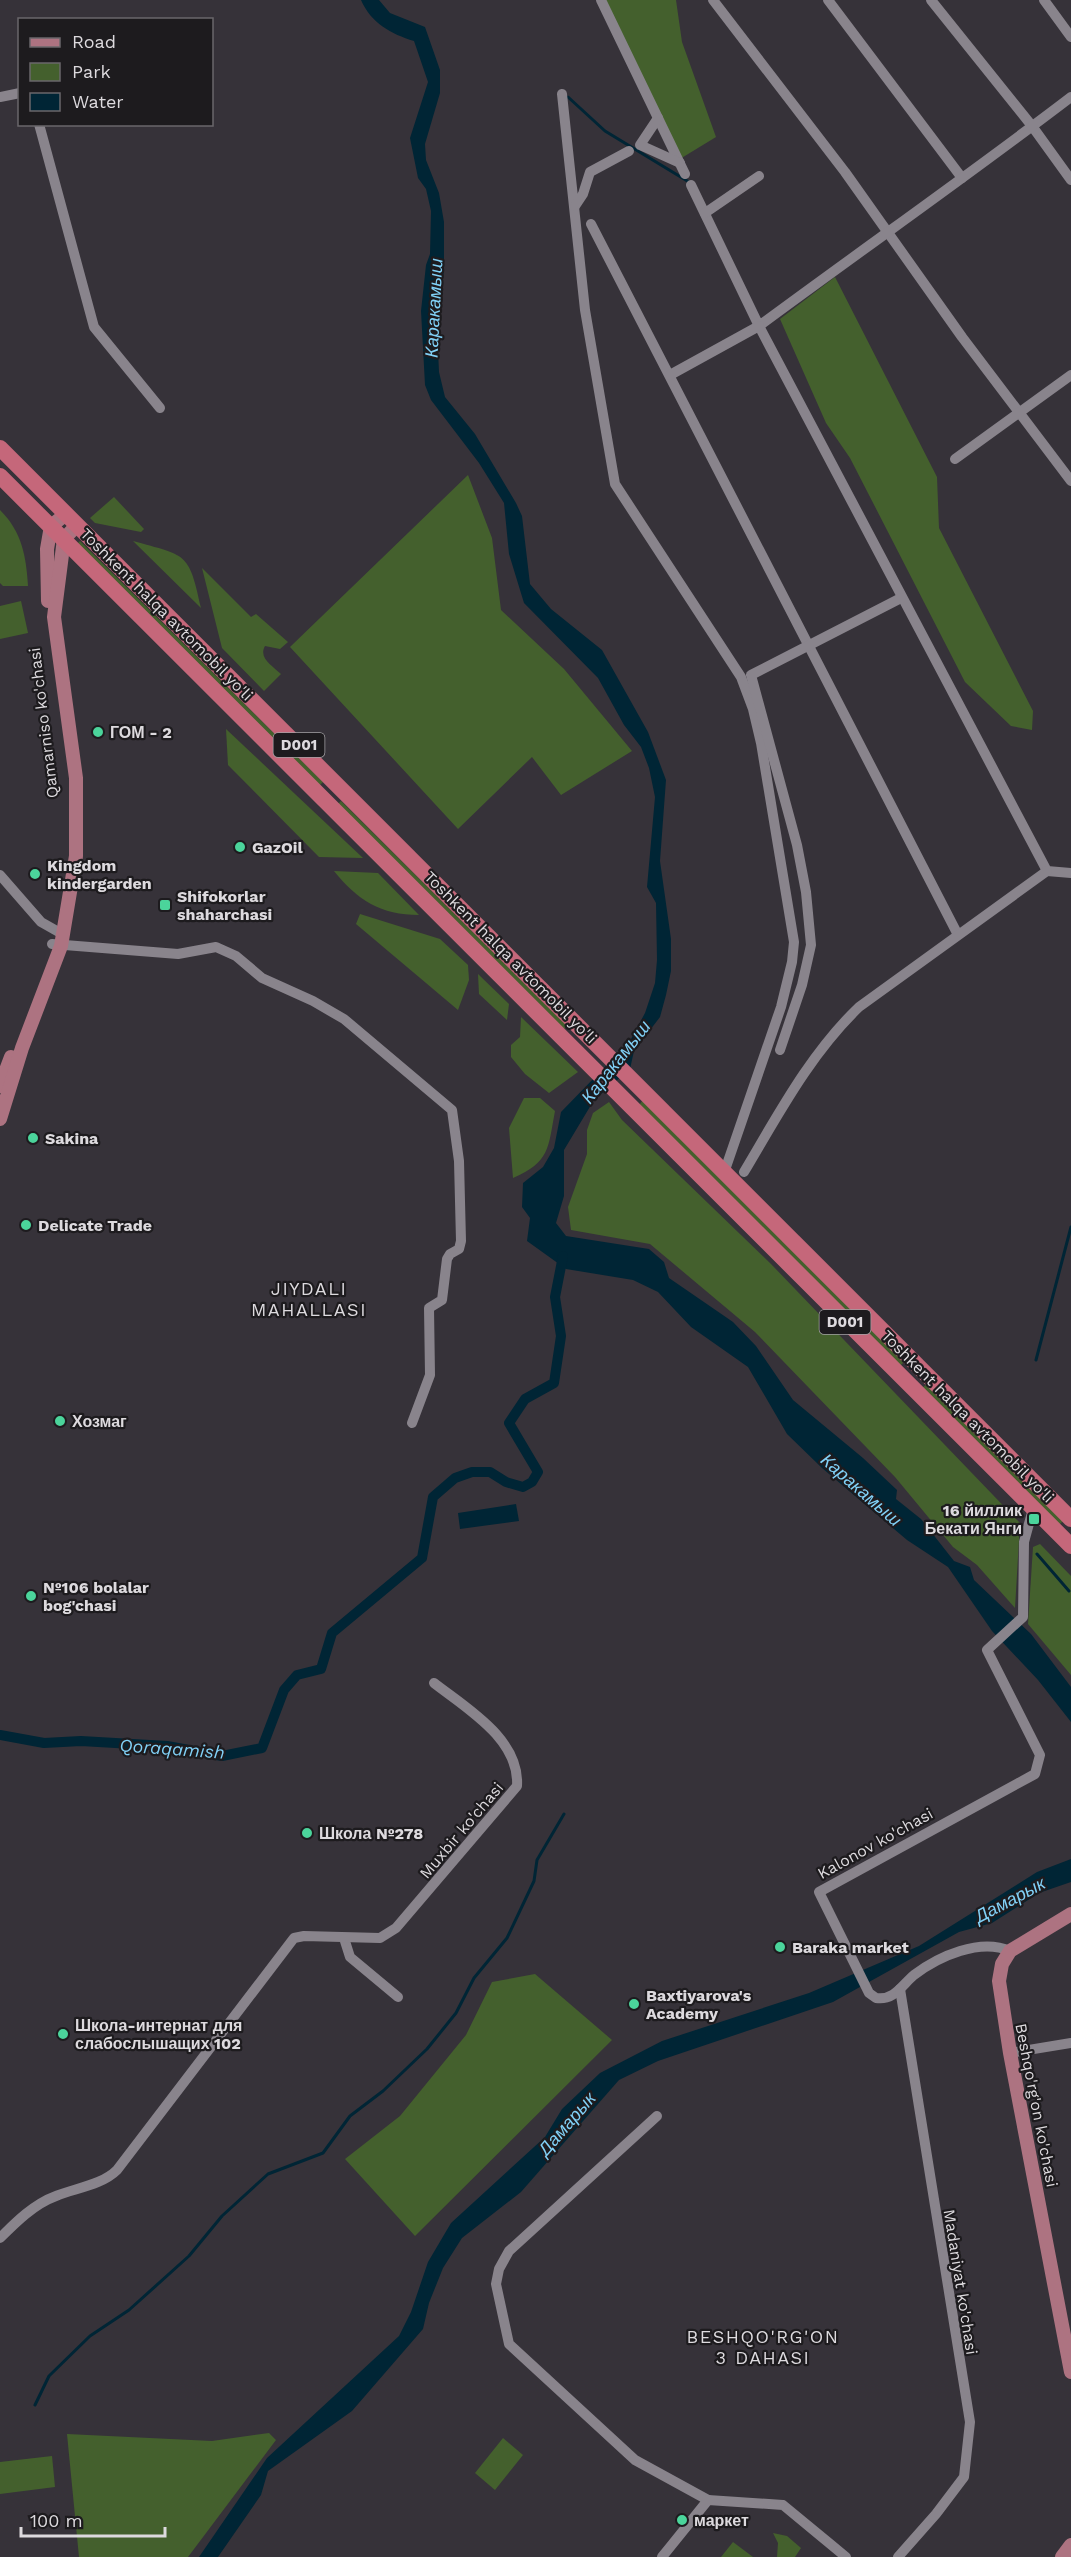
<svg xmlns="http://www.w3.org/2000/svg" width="1071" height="2557" viewBox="0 0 1071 2557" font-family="'Work Sans',sans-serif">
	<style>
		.green { fill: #44602d }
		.water { fill: #002535 }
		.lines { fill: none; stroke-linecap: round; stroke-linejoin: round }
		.stream { stroke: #002535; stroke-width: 3 }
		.canal { stroke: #002535; stroke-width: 10 }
		.minor { stroke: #89848c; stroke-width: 10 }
		.major { stroke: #ad7381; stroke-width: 14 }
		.highway { stroke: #c5677a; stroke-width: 16 }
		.poi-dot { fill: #4bd49b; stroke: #1d1b1e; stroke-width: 2 }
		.labels { text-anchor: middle; stroke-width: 4.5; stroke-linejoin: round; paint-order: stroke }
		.shield { fill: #1d1b1e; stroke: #a3a1a4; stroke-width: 1.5 }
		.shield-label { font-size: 15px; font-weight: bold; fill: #dddade }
		.street-label { font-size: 16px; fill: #dddade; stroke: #1d1b1e }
		.poi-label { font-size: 16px; font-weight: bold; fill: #dddade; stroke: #1d1b1e; text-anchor: start }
		.water-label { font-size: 18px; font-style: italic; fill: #81d1f7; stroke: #1d1b1e }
		.neighbourhood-label { font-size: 18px; letter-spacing: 1.5px; fill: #dddade; stroke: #1d1b1e }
	</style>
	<rect width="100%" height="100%" fill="#363239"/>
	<!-- green -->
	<g class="green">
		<path d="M602,0H676L682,42L716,137L675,162Z"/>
		<path d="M835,277L937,477L939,528L1033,711L1032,730L1011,726L965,682L850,458L826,423L780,319Z"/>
		<path d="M468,475L492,538L501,610L564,669L632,751L561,795L532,757L458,829L290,647Z"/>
		<path d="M114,497L144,529L141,532L95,523L90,518Z"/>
		<path d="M0,510C22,532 26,556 28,586H3L0,583Z"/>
		<path d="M80,541L323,782L319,786L76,545Z"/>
		<path d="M133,541C186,556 189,551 201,608Z"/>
		<path d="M202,568L251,617L256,614L288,642L280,649L265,646C258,658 273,666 281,674L264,691L222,648Z"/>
		<path d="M21,601L28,633L0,639V606Z"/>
		<path d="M226,729L363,858L319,857L228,765Z"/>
		<path d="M341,801L567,1026L563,1030L337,805Z"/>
		<path d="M334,871L378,873L419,915C381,915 357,900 334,871Z"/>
		<path d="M360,914L440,939L468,965L469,980L458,1010L356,924Z"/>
		<path d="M478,974L509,1004L507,1020L479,994Z"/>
		<path d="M521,1017L578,1072L549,1093L525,1074L511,1057V1045L520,1037Z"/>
		<path d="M524,1098H540L555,1111C548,1148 550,1162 513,1178L509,1128Z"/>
		<path d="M643,1100L905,1361L900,1366L639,1105Z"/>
		<path d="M609,1102L622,1120L771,1264L1020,1523L1015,1608L977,1565L953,1547L895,1477L755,1332L650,1244L571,1230L568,1207L587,1154V1130L593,1113Z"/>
		<path d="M927,1384L1063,1521L1059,1525L922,1388Z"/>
		<path d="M1040,1544L1071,1576V1675L1028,1624L1033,1547Z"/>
		<path d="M535,1974L612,2040L415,2236L345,2159L400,2116L466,2035L492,1982Z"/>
		<path d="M269,2433L276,2440L188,2557H79L67,2434L212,2441Z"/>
		<path d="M503,2438L523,2455L495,2490L475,2473Z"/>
		<path d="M52,2456L55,2487L0,2494V2462Z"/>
		<path d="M773,2533L787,2536L801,2548L795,2557H777L778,2543Z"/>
		<path d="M733,2542L753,2557H721Z"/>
	</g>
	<!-- water -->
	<g class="water">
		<path d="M361,0H379L390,13L425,27L440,70V93L425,144L426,160L439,193L444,222V270L437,328L439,372L445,397L475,434L516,503L522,516L530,584L551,609L602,650L648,732L666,780L660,861L671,939V971L666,995L660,1017L634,1051L630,1069L594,1100L564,1150V1196L556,1223L566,1236L649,1249L664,1262L669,1278L733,1322L756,1346L793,1400L863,1458L897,1490L896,1499L921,1519L954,1561L970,1567L974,1580L1031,1634L1071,1687V1722L1038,1680L992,1631L948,1567L907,1540L822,1468L787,1434L748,1367L691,1327L658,1292L633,1280L566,1269L527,1241L530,1218L522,1207L523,1183L543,1167L554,1148L561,1112L630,1041L645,1013L655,983L657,960L656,903L647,887L655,797L649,768L641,747L624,725L598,678L524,603L509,554L504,503L479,463L431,400L425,385L421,311L426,265L430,254L431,211L426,189L418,178L410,138L428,82L414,41C391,34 371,23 361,0Z"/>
		<path d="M516,1504L519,1521L460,1529L458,1513Z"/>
		<path d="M1071,1859V1882L1039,1893L992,1923L959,1932L833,2002L658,2061L619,2080L521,2192L462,2238L443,2268L429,2303L423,2329L352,2411L268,2471L261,2495L218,2557H199L267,2458L399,2336L411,2312L428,2262L451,2223L545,2137L562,2109L600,2073L662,2041L809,1993L919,1946L1037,1872Z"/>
	</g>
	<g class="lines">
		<!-- stream -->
		<g class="stream">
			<path d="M568,97L605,131L689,182"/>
			<path d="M1036,1360L1071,1227"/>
			<path d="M1037,1554L1069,1591"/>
			<path d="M35,2405L49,2376L90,2336L129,2310L189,2256L222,2216L268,2174L323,2153L350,2116L383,2091L427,2049L456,2013L474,1978L507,1938L534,1881L537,1860L564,1814"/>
		</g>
		<!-- canal -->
		<path class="canal" d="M0,1735L44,1743L81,1741L167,1746L222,1756L262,1748L284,1690L297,1675L321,1669L332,1633L422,1558L433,1497L455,1478L472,1472H490L506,1482L523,1487L532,1482L538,1472L509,1423L525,1399L554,1383L561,1336L555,1297L563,1256"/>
		<!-- minor -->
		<g class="minor">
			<path d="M601,0L685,174"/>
			<path d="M713,0L845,172L962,337L1071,481"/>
			<path d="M828,0L962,178"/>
			<path d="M931,0L1032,126L1071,180"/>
			<path d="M1044,0L1071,37"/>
			<path d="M562,94L585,310L615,484L741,677L753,709L761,743L794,942L792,962L781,1007L724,1173"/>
			<path d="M0,97L20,93"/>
			<path d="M658,118L640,145L680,163"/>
			<path d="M39,124L94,327L160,408"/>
			<path d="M691,185L759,326C863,249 969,175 1071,97"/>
			<path d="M575,206L583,194L590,172L629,151"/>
			<path d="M705,213L759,176"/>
			<path d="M591,224L957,933"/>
			<path d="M670,375L759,326L1047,871L1071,873"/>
			<path d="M955,459L1071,375"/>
			<path d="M0,875L41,922L64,935"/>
			<path d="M52,944L178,954L216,947L236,956L262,978L313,1001L344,1019L452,1110L459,1161L461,1241L459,1249L450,1254L447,1259L442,1300L429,1308L430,1375L412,1423"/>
			<path d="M780,1050L802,985L811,945L806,892L797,845L751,675L901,598"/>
			<path d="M744,1172C778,1115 810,1054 859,1007L1047,871"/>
			<path d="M344,1938L350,1957L398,1997"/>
			<path d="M1010,1951C980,1938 939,1956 914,1975C902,1985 894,2001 876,1998L869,1993L819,1892L1035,1774L1040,1755L987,1650L1023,1617L1024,1542L1033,1509"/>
			<path d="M1010,2053L1071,2043"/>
			<path d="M657,2116L509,2251L499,2269L496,2284L509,2344L635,2460L708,2500"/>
			<path d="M0,2238C16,2222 34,2204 56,2196C76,2188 102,2185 117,2170L294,1938L304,1936L380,1938L396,1928L517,1786C520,1739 466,1708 434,1683"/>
			<path d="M662,2557L708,2500L783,2505L846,2557"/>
			<path d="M898,2557L936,2514L964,2477L970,2422L900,1989"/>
		</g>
		<!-- major -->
		<g class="major">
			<path d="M48,601L47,549L51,526L66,514"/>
			<path d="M0,1086L11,1057"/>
			<path d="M0,1119L22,1048L61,946L76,856V778L54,617L64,539L77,525"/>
			<path d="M1071,1914L1010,1951L1002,1964L999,1981L1010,2053L1071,2372"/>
			<path d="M1062,2557L1071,2545"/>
		</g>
		<!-- highway -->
		<g class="highway">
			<path d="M0,448L1071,1519"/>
			<path d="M0,476L1071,1546"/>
		</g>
	</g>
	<!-- markers -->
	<g class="poi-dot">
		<circle cx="98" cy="732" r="6"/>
		<circle cx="240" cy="847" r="6"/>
		<circle cx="35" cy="874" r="6"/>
		<rect x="159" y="899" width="12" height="12" rx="3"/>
		<circle cx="33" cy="1138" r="6"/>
		<circle cx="26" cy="1225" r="6"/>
		<circle cx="60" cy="1421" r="6"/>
		<rect x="1028" y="1513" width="12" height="12" rx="3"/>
		<circle cx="31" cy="1596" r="6"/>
		<circle cx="307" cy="1833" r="6"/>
		<circle cx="780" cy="1947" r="6"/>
		<circle cx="634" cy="2004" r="6"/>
		<circle cx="63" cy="2034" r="6"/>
		<circle cx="682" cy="2520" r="6"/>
	</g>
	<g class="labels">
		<!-- shield labels -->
		<g class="shield">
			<rect x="273.5" y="733" width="51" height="24" rx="4.5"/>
			<rect x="819.5" y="1310" width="51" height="24" rx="4.5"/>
		</g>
		<g class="shield-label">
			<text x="299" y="750">D001</text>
			<text x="845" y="1327">D001</text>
		</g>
		<!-- street labels -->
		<g class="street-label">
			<text transform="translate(167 614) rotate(45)" y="6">Toshkent halqa avtomobil yo'li</text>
			<text transform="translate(43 723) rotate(-97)" y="6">Qamarniso ko'chasi</text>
			<text transform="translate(511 957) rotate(45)" y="6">Toshkent halqa avtomobil yo'li</text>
			<text transform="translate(968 1416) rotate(45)" y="6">Toshkent halqa avtomobil yo'li</text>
			<text transform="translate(461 1830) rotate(-50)" y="6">Muxbir ko'chasi</text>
			<text transform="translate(875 1843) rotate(-29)" y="6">Kalonov ko'chasi</text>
			<text transform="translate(1037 2105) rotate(79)" y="6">Beshqo'rg'on ko'chasi</text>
			<text transform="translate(961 2282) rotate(81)" y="6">Madaniyat ko'chasi</text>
		</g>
		<!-- poi labels -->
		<g class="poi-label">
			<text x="110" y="738">ГОМ - 2</text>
			<text x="252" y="853">GazOil</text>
			<text x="47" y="871">Kingdom<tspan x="47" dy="18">kindergarden</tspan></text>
			<text x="177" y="902">Shifokorlar<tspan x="177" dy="18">shaharchasi</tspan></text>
			<text x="45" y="1144">Sakina</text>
			<text x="38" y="1231">Delicate Trade</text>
			<text x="72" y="1427">Хозмаг</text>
			<text x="1022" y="1516" text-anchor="end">16 йиллик<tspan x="1022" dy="18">Бекати Янги</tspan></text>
			<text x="43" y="1593">№106 bolalar<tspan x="43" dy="18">bog'chasi</tspan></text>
			<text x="319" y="1839">Школа №278</text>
			<text x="792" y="1953">Baraka market</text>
			<text x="646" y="2001">Baxtiyarova's<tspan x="646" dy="18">Academy</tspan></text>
			<text x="75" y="2031">Школа-интернат для<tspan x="75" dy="18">слабослышащих 102</tspan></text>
			<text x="694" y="2526">маркет</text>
		</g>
		<!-- water labels -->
		<g class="water-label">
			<text transform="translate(434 308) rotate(-87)" y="6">Каракамыш</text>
			<text transform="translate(616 1062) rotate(-52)" y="6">Каракамыш</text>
			<text transform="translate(861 1490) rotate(41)" y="6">Каракамыш</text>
			<text transform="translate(172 1749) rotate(4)" y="6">Qoraqamish</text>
			<text transform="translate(1010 1900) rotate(-28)" y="6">Дамарык</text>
			<text transform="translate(567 2124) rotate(-49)" y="6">Дамарык</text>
		</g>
		<!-- neighbourhood labels -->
		<g class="neighbourhood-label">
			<text x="309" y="1295">JIYDALI<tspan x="309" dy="21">MAHALLASI</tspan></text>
			<text x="763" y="2343">BESHQO'RG'ON<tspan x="763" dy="21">3 DAHASI</tspan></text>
		</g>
	</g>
	<!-- legend -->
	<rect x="18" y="18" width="195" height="108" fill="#1d1b1e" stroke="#6a676b" stroke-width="1.5"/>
	<rect x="30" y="38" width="30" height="9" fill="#ad7381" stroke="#6a676b" stroke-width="1.5"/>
	<text x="72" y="48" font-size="18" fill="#dddade">Road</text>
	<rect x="30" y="63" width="30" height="18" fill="#44602d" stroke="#6a676b" stroke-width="1.5"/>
	<text x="72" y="78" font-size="18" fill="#dddade">Park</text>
	<rect x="30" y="93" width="30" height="18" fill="#002535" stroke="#6a676b" stroke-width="1.5"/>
	<text x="72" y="108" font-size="18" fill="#dddade">Water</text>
	<!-- scale -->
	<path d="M21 2527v9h144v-9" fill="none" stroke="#dddade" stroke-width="3"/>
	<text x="30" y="2527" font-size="18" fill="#dddade" stroke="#1d1b1e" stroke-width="4.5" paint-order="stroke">100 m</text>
</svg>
